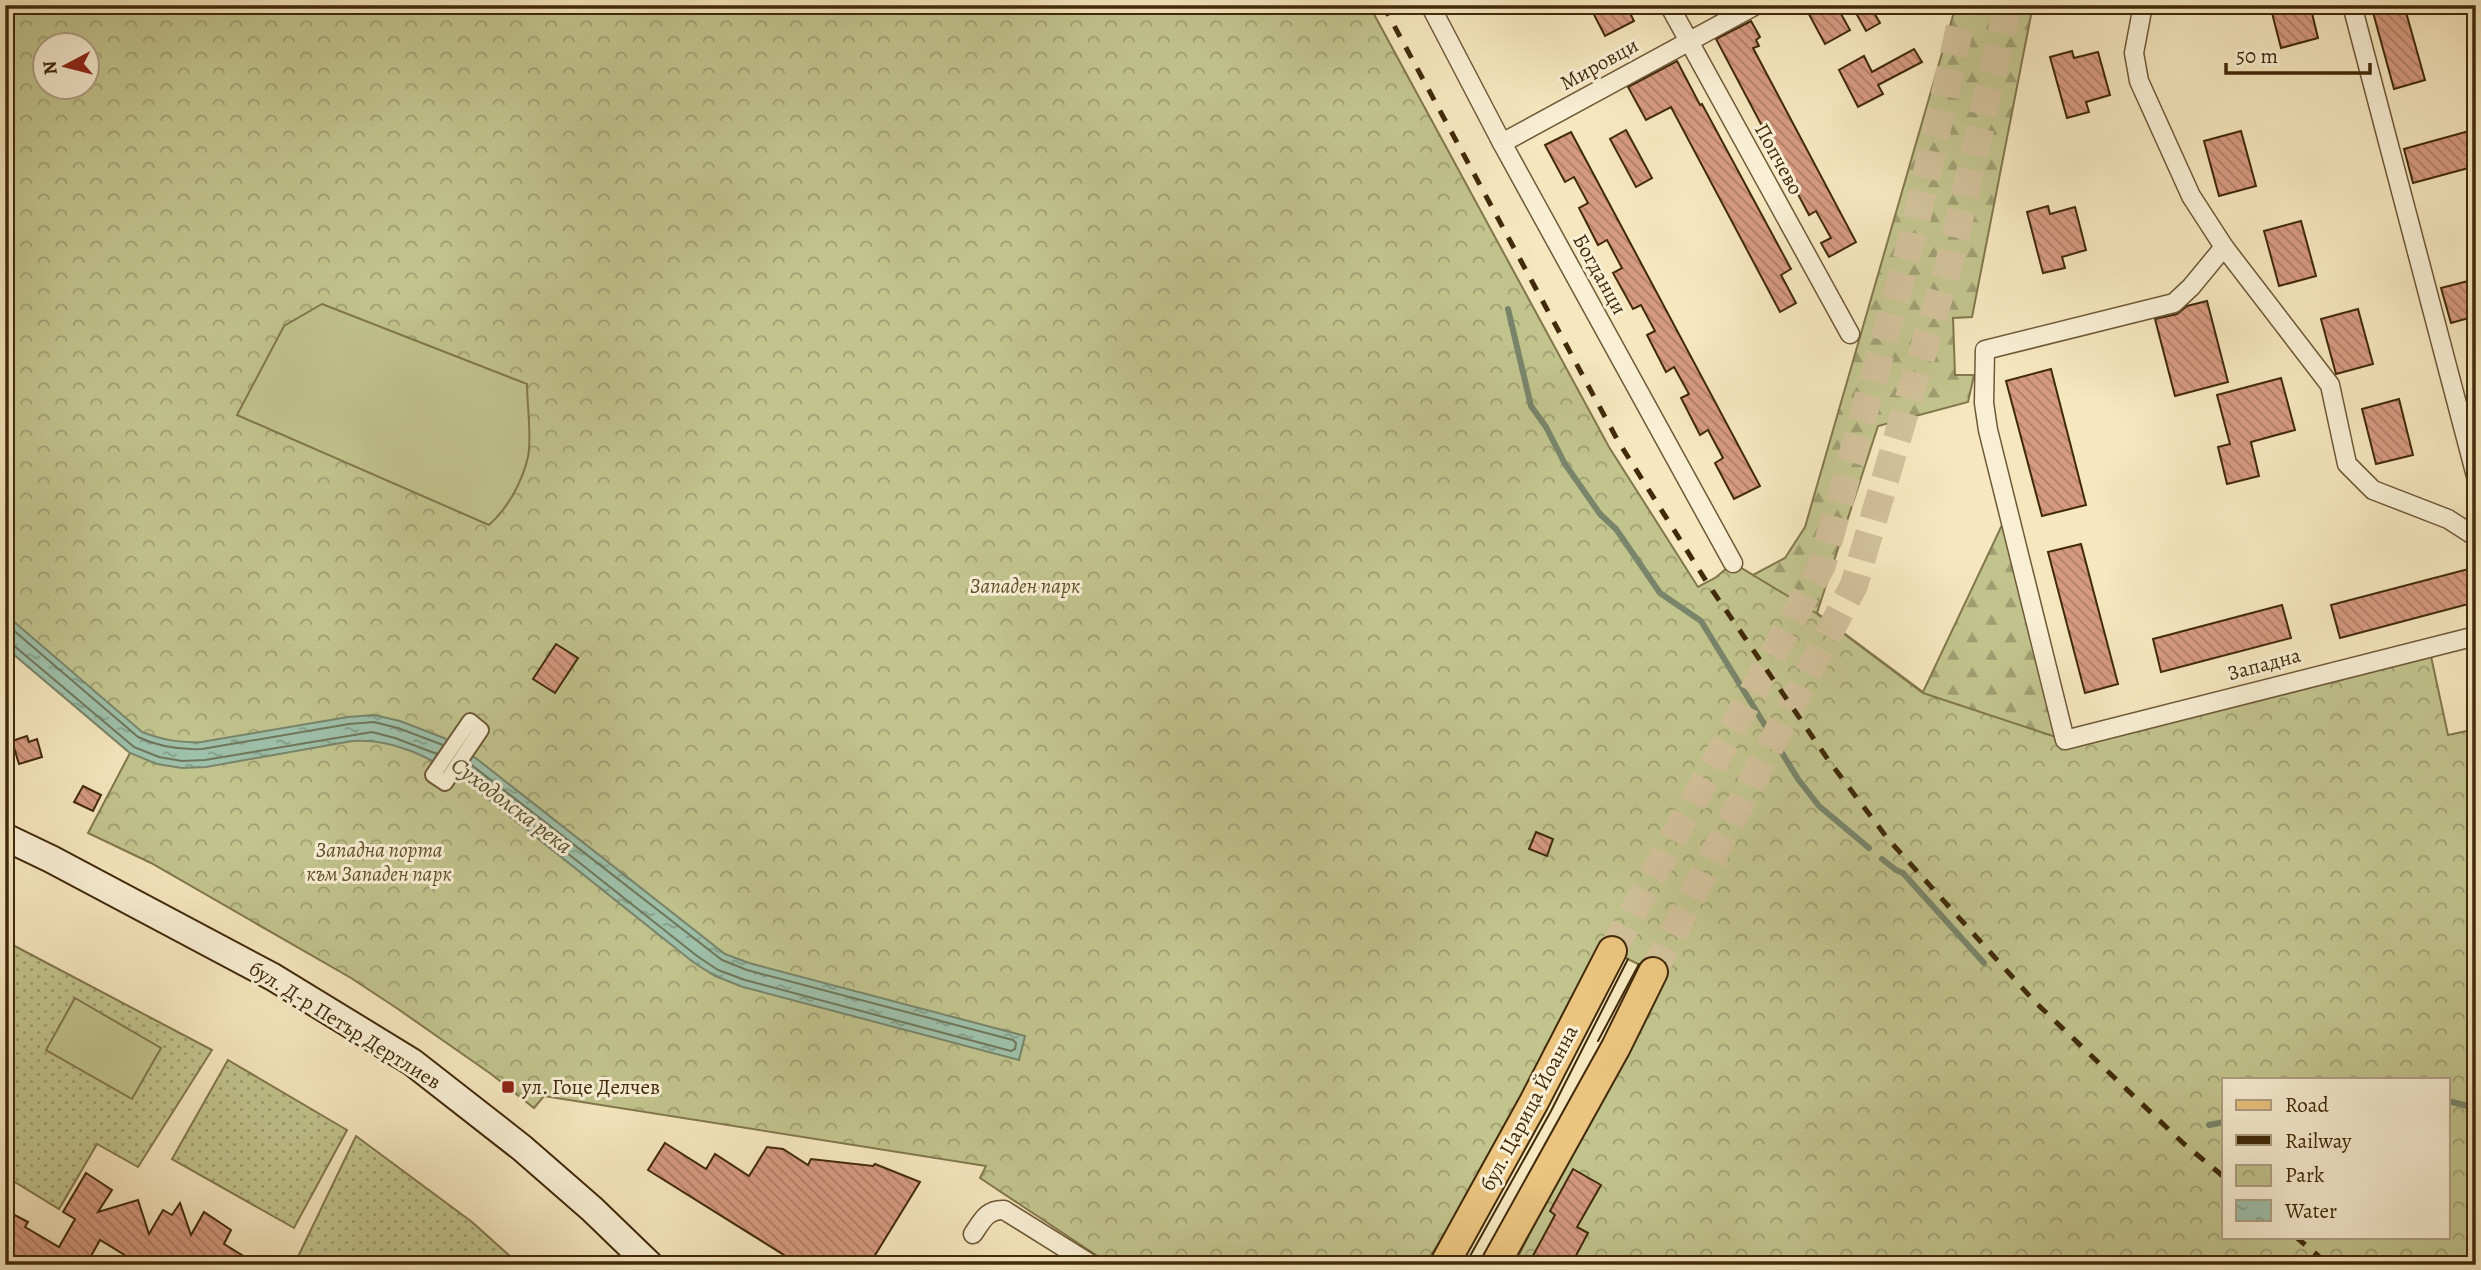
<svg xmlns="http://www.w3.org/2000/svg" width="2481" height="1270" viewBox="0 0 2481 1270" font-family="Alegreya,serif">
	<style>
		.grass { fill: url(#grass-dots); stroke: #82774c; stroke-width: 2 }
		.forest { fill: url(#forest-firs); stroke: #82774c; stroke-width: 2 }
		.park { fill: url(#park-crowns); stroke: #82774c; stroke-width: 2; fill-rule: evenodd }
		.pitch { fill: #c2c48e; stroke: #82774c; stroke-width: 2 }
		.water { fill: url(#water-ripples); stroke: #79856b; stroke-width: 2 }
		.lines { fill: none; stroke-linecap: round; stroke-linejoin: round }
		.shore { stroke: #70765a; stroke-width: 2 }
		.stream { stroke: #79856b; stroke-width: 6 }
		.building { fill: url(#building-back-hatch); stroke: #412a0a; stroke-width: 2 }
		.primary-tunnel { stroke: #d2c19a; stroke-width: 28; stroke-dasharray: 28 14; stroke-linecap: butt }
		.pedestrian-casing { stroke: #6e5937; stroke-width: 18 }
		.minor-casing { stroke: #6e5937; stroke-width: 21 }
		.secondary-casing { stroke: #412a0a; stroke-width: 30 }
		.primary-casing { stroke: #412a0a; stroke-width: 32 }
		.pedestrian { stroke: #f9efd5; stroke-width: 14 }
		.minor { stroke: #f9efd5; stroke-width: 18 }
		.secondary { stroke: #f9efd5; stroke-width: 26 }
		.primary { stroke: #ebc47f; stroke-width: 28 }
		.tram { stroke: #412a0a; stroke-width: 2 }
		.rail { stroke: #412a0a; stroke-width: 5; stroke-dasharray: 12 12; stroke-linecap: butt }
		.poi-dot { fill: #8f2418; stroke: #f9efd5; stroke-width: 2.5 }
		.labels { text-anchor: middle; stroke-width: 6; stroke-linejoin: round; paint-order: stroke }
		.street-label { font-size: 21px; fill: #412a0a; stroke: #f9efd5 }
		.park-label { font-size: 21px; font-style: italic; fill: #61502b; stroke: #f9efd5 }
		.poi-label { font-size: 21px; fill: #412a0a; stroke: #f9efd5; text-anchor: start }
		.water-label { font-size: 23px; font-style: italic; fill: #585032; stroke: #f9efd5 }
	</style>
	<defs>
		<pattern id="grass-dots" width="8" height="8" patternUnits="userSpaceOnUse" patternTransform="scale(1.75)"><rect width="8" height="8" fill="#c2c48e"/><path d="M2 2h.1M6 6h.1" fill="none" stroke="#9f9f72" stroke-width="1.8" stroke-linecap="round"/></pattern>
		<pattern id="forest-firs" width="22" height="20" patternUnits="userSpaceOnUse" patternTransform="scale(1.75)"><rect width="22" height="20" fill="#c2c48e"/><path d="M5 1l3.5 6h-7zM16 11l3.5 6h-7z" fill="#9f9f72"/></pattern>
		<pattern id="park-crowns" width="20" height="18" patternUnits="userSpaceOnUse" patternTransform="scale(1.75)"><rect width="20" height="18" fill="#c2c48e"/><path d="M2 6a3 3 0 1 1 6 0M12 15a3 3 0 1 1 6 0" fill="none" stroke="#9f9f72"/></pattern>
		<pattern id="water-ripples" width="26" height="14" patternUnits="userSpaceOnUse" patternTransform="scale(1.75)"><rect width="26" height="14" fill="#9ec1ab"/><path d="M2 4q2-2 4 0t4 0M15 11q2-2 4 0t4 0" fill="none" stroke="#829d89"/></pattern>
		<pattern id="building-back-hatch" width="6" height="6" patternUnits="userSpaceOnUse" patternTransform="scale(1.75)"><rect width="6" height="6" fill="#d69a80"/><path d="M-1 5l2 2M0 0l6 6M5-1l2 2" fill="none" stroke="#af7e67"/></pattern>
	</defs>
	<rect width="100%" height="100%" fill="#f6e7be"/>
	<filter id="stains"><feTurbulence type="fractalNoise" baseFrequency=".00286" numOctaves="4"/><feColorMatrix values="0 0 0 0 .2 0 0 0 0 .09 0 0 0 0 .02 0 0 0 .5 -.17"/></filter>
	<radialGradient id="worn" r=".72"><stop offset=".6" stop-color="#630" stop-opacity="0"/><stop offset="1" stop-color="#630" stop-opacity=".3"/></radialGradient>
	<!-- grass -->
	<g class="grass">
		<path d="M9,943L212,1050L138,1167L97,1144L59,1209L5,1176V950Z"/>
		<path d="M228,1060L347,1130L294,1228L172,1159Z"/>
		<path d="M356,1136L472,1222L520,1265H294Z"/>
	</g>
	<!-- forest -->
	<path class="forest" d="M1956,5H2033L1972,317L1953,318L1955,375H1974L1968,402L1878,426L1817,613L1923,692L2002,525L2065,739L2029,844L2476,729V1265L2448,1237V1079H2224L1733,563L1753,575L1785,558L1805,527Z"/>
	<!-- park -->
	<path class="park" d="M5,5H1369L1609,447L1698,587L1715,578L1733,563L1816,613L1923,693L2065,740L2429,647L2448,735L2476,729V1265H1514L1659,974L1605,948L1480,1176L1425,1265H1111L980,1178L986,1166L544,1096L534,1108L491,1074L398,1009L351,978L151,863L88,833L130,753L5,647ZM46,46H88V88H46ZM2224,1079H2448V1237H2224Z"/>
	<!-- pitch -->
	<g class="pitch">
		<path d="M322,304L527,384C527,404 532,439 528,457C522,482 508,508 489,525L237,415L284,326Z"/>
		<path d="M75,998L161,1048L132,1099L46,1050Z"/>
	</g>
	<!-- water -->
	<path class="water" d="M5,614L142,732C163,740 179,743 201,742L348,717L374,715L400,721L444,738L477,759L725,954L749,963L1025,1036L1019,1060L743,987L715,976L693,962L462,778C428,757 393,738 352,741L206,767L182,768L157,764L130,753L5,647Z"/>
	<g class="lines">
		<!-- shore -->
		<g class="shore">
			<path d="M5,623L138,737C159,747 179,750 202,749L349,724L374,722L398,728L443,745"/>
			<path d="M5,642L12,644L134,747L159,757L182,761L205,760L372,732L395,738L437,754"/>
			<path d="M464,771L697,956L718,970L745,980L1011,1051L1015,1049L1016,1043L1013,1040L747,970L722,960L469,763"/>
		</g>
		<!-- stream -->
		<g class="stream">
			<path d="M1508,309L1531,406L1546,427L1565,464L1600,514L1616,529L1660,593L1701,621L1798,779L1819,806L1869,848"/>
			<path d="M1882,859L1896,870L1903,873L1984,963"/>
			<path d="M2448,1101L2476,1108"/>
			<path d="M2209,1125L2224,1122"/>
		</g>
	</g>
	<!-- building -->
	<g class="building">
		<path d="M1589,5H1626L1634,21L1605,36Z"/>
		<path d="M1804,5H1836L1850,30L1825,44Z"/>
		<path d="M2270,5H2310L2318,38L2281,48Z"/>
		<path d="M2371,5H2404L2425,80L2394,89Z"/>
		<path d="M1870,6L1880,23L1866,31L1856,13Z"/>
		<path d="M1751,21L1760,37L1756,40L1759,46L1753,48L1856,242L1829,257L1821,243L1831,238L1816,211L1809,215L1716,39Z"/>
		<path d="M1914,49L1922,62L1878,85L1883,94L1858,107L1839,70L1864,56L1872,72Z"/>
		<path d="M2072,51L2074,58L2098,52L2110,95L2086,102L2089,112L2067,118L2050,57Z"/>
		<path d="M1677,61L1700,105L1702,104L1791,269L1781,275L1796,303L1780,312L1671,107L1646,120L1628,87Z"/>
		<path d="M2476,129V166L2413,183L2404,149Z"/>
		<path d="M1626,130L1652,178L1636,187L1610,139Z"/>
		<path d="M2241,131L2256,186L2219,196L2204,141Z"/>
		<path d="M1571,132L1760,486L1734,499L1715,463L1723,458L1708,430L1700,435L1681,398L1689,394L1674,367L1666,372L1647,335L1655,331L1641,305L1633,309L1613,273L1622,268L1607,240L1598,245L1579,208L1588,203L1574,177L1565,182L1545,145Z"/>
		<path d="M2048,206L2050,214L2075,207L2086,250L2062,257L2065,268L2043,273L2027,212Z"/>
		<path d="M2301,221L2316,276L2279,286L2264,231Z"/>
		<path d="M2476,279V316L2451,323L2441,288Z"/>
		<path d="M2207,301L2228,382L2175,396L2155,319L2177,314L2187,306Z"/>
		<path d="M2358,309L2373,364L2336,374L2321,319Z"/>
		<path d="M2051,369L2086,505L2042,516L2006,381Z"/>
		<path d="M2281,378L2295,430L2251,442L2259,476L2227,484L2218,447L2230,444L2217,395Z"/>
		<path d="M2399,399L2413,455L2376,464L2362,409Z"/>
		<path d="M2081,544L2118,684L2085,693L2048,552Z"/>
		<path d="M2476,567V602L2340,638L2331,605Z"/>
		<path d="M2282,605L2291,638L2161,672L2153,639Z"/>
		<path d="M556,644L578,658L555,693L533,679Z"/>
		<path d="M27,736L29,742L37,739L42,757L19,764L12,741Z"/>
		<path d="M83,786L101,795L93,811L74,802Z"/>
		<path d="M1536,832L1553,839L1547,856L1529,849Z"/>
		<path d="M665,1143L706,1169L715,1154L749,1176L767,1147L783,1149L808,1165L811,1159L873,1166L875,1164L920,1182L869,1265H800L648,1170Z"/>
		<path d="M1573,1169L1601,1185L1577,1227L1588,1233L1571,1265H1528L1555,1215L1550,1211Z"/>
		<path d="M86,1173L112,1190L98,1212L138,1200L149,1234L163,1210L172,1215L180,1203L191,1235L204,1212L231,1230L224,1244L258,1265H141L100,1240L86,1265H5V1210L28,1222L25,1227L59,1247L75,1219L63,1212Z"/>
	</g>
	<g class="lines">
		<!-- primary-tunnel -->
		<g class="primary-tunnel">
			<path d="M1612,951L1822,565L1912,239L1965,5"/>
			<path d="M1653,972L1854,585L1951,256L2008,5"/>
		</g>
		<defs>
			<path id="pedestrian" d="M470,721L481,730L445,783L433,775Z"/>
			<g id="minor">
				<path d="M1430,5L1502,143L1733,563"/>
				<path d="M1669,5L1850,334"/>
				<path d="M2143,5L2134,53L2139,81L2191,196L2224,247L2330,385L2347,464L2373,490L2448,519L2476,537"/>
				<path d="M2352,5L2476,476"/>
				<path d="M1502,143L1756,5"/>
				<path d="M2224,247L2191,287L2174,303L1985,350L1984,403L1988,430L2065,740L2476,636"/>
				<path d="M973,1234C982,1221 987,1209 1004,1210L1092,1265"/>
			</g>
			<path id="secondary" d="M5,837L51,859L273,977L412,1062L522,1148L592,1209L650,1265"/>
			<g id="primary">
				<path d="M1444,1265L1534,1102L1612,951"/>
				<path d="M1495,1265L1616,1047L1653,972"/>
			</g>
		</defs>
		<!-- pedestrian casing -->
		<use href="#pedestrian" class="pedestrian-casing"/>
		<!-- minor casing -->
		<use href="#minor" class="minor-casing"/>
		<!-- secondary casing -->
		<use href="#secondary" class="secondary-casing"/>
		<!-- primary casing -->
		<use href="#primary" class="primary-casing"/>
		<!-- pedestrian -->
		<use href="#pedestrian" class="pedestrian"/>
		<!-- minor -->
		<use href="#minor" class="minor"/>
		<!-- secondary -->
		<use href="#secondary" class="secondary"/>
		<!-- primary -->
		<use href="#primary" class="primary"/>
		<!-- tram -->
		<g class="tram">
			<path d="M1598,1041L1639,964"/>
			<path d="M1465,1265L1551,1111L1628,959"/>
		</g>
		<!-- rail -->
		<g class="rail">
			<path d="M1383,5L1618,441L1708,584L1829,761L1888,839L2035,1002L2183,1143L2224,1177"/>
			<path d="M2296,1237L2329,1265"/>
		</g>
	</g>
	<!-- markers -->
	<rect class="poi-dot" x="501" y="1080" width="14" height="14" rx="3.5"/>
	<g class="labels">
		<!-- street labels -->
		<g class="street-label">
			<text transform="translate(1599 64) rotate(-29)" y="7">Мировци</text>
			<text transform="translate(1779 159) rotate(61)" y="7">Попчево</text>
			<text transform="translate(1600 274) rotate(61)" y="7">Богданци</text>
			<text transform="translate(2264 664) rotate(-15)" y="7">Западна</text>
			<text transform="translate(345 1025) rotate(32)" y="7">бул. Д-р Петър Дертлиев</text>
			<text transform="translate(1529 1108) rotate(-62)" y="7">бул. Царица Йоанна</text>
		</g>
		<!-- park labels -->
		<g class="park-label">
			<text x="1025" y="593">Западен парк</text>
			<text x="379" y="857">Западна порта<tspan x="379" dy="24">към Западен парк</tspan></text>
		</g>
		<!-- poi labels -->
		<g class="poi-label">
			<text x="522" y="1094">ул. Гоце Делчев</text>
		</g>
		<!-- water labels -->
		<g class="water-label">
			<text transform="translate(512 805) rotate(37)" y="8">Суходолска река</text>
		</g>
	</g>
	<!-- margin -->
	<rect width="2481" height="1270" fill="none" stroke="#f6e7be" stroke-width="28"/>
	<rect x="7" y="7" width="2467" height="1256" fill="none" stroke="#412a0a" stroke-width="3.5"/>
	<rect x="14" y="14" width="2453" height="1242" fill="none" stroke="#412a0a" stroke-width="2"/>
	<!-- legend -->
	<rect x="2222" y="1078" width="228" height="161" fill="#f9efd5" stroke="#afa084" stroke-width="2"/>
	<rect x="2236" y="1100" width="35" height="10" fill="#ebc47f" stroke="#afa084" stroke-width="2"/>
	<text x="2285" y="1112" font-size="21" fill="#412a0a">Road</text>
	<rect x="2236" y="1135" width="35" height="10" fill="#412a0a" stroke="#afa084" stroke-width="2"/>
	<text x="2285" y="1148" font-size="21" fill="#412a0a">Railway</text>
	<rect x="2236" y="1165" width="35" height="21" fill="url(#park-crowns)" stroke="#afa084" stroke-width="2"/>
	<text x="2285" y="1182" font-size="21" fill="#412a0a">Park</text>
	<rect x="2236" y="1200" width="35" height="21" fill="url(#water-ripples)" stroke="#afa084" stroke-width="2"/>
	<text x="2285" y="1218" font-size="21" fill="#412a0a">Water</text>
	<!-- north arrow -->
	<g transform="translate(66 66) rotate(263)"><circle r="33" fill="#f9efd5" stroke="#afa084" stroke-width="2"/>
	<path d="M0-5L12 26L0 18L-12 26Z" fill="#8f2418"/>
	<text y="-10" font-size="19" font-weight="bold" text-anchor="middle" fill="#412a0a">N</text>
	</g>
	<!-- scale -->
	<path d="M2226 63v10h144v-10" fill="none" stroke="#412a0a" stroke-width="3.5"/>
	<text x="2236" y="63" font-size="21" fill="#412a0a" stroke="#f9efd5" stroke-width="5" paint-order="stroke">50 m</text>
	<rect width="100%" height="100%" filter="url(#stains)"/>
	<rect width="100%" height="100%" fill="url(#worn)"/>
</svg>
